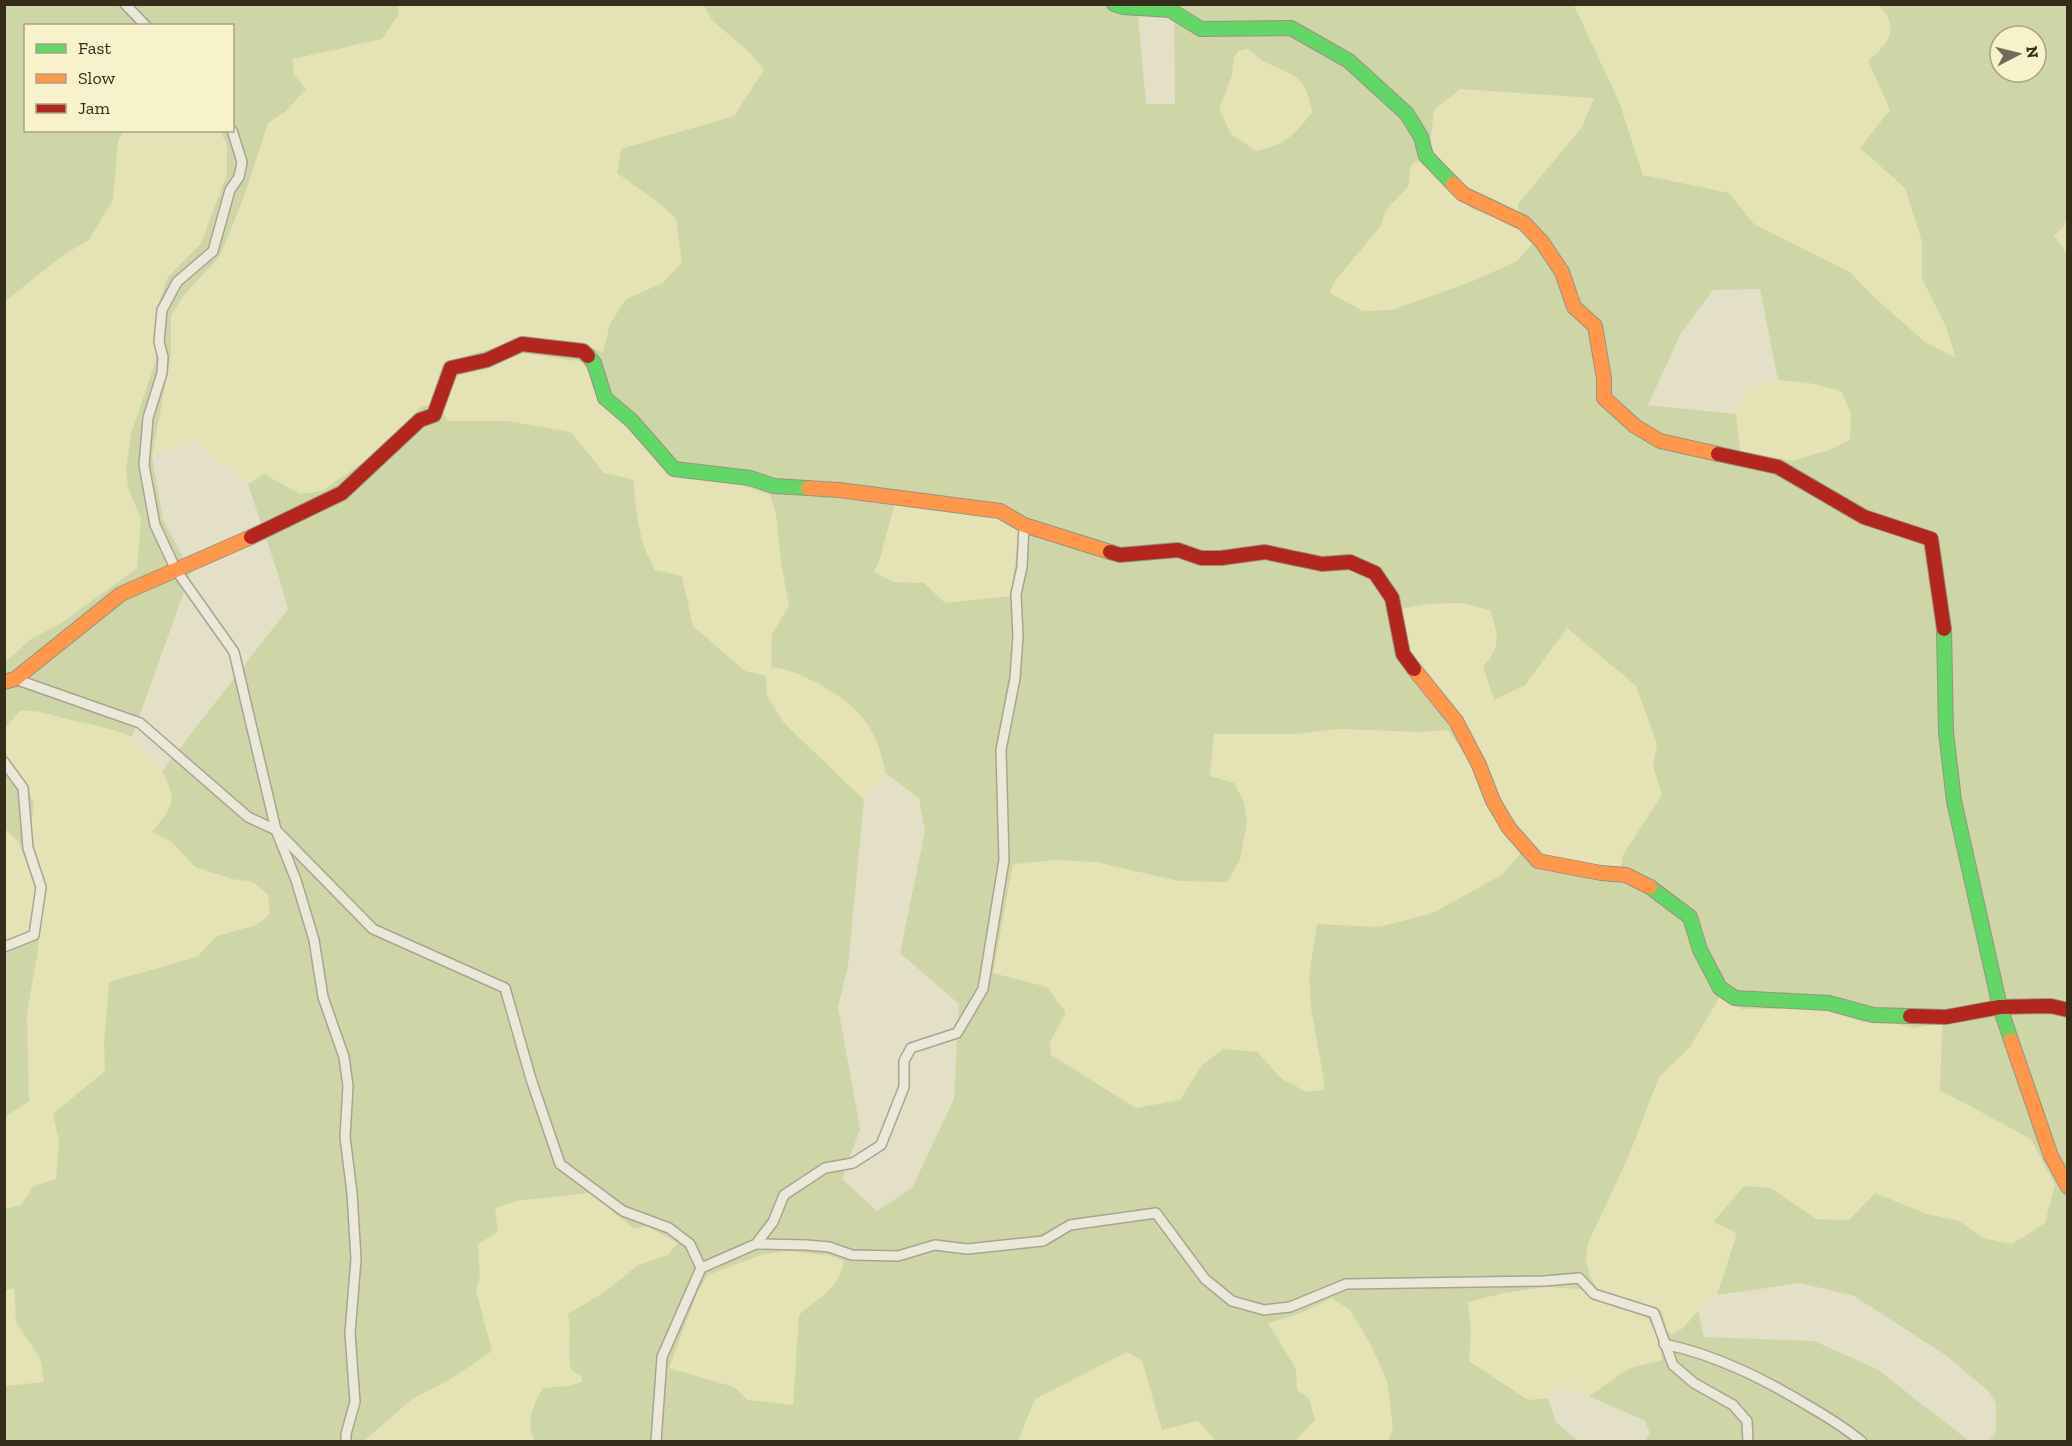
<svg xmlns="http://www.w3.org/2000/svg" width="2072" height="1446" viewBox="0 0 2072 1446" font-family="'Zilla Slab',serif">
	<style>
		.farmland { fill: #e5e3b6 }
		.green { fill: #ced6a8; fill-rule: evenodd }
		.lines { fill: none; stroke-linecap: round; stroke-linejoin: round }
		.street-casing { stroke: #a8a491; stroke-width: 12 }
		.fast-casing { stroke: #989281; stroke-width: 16 }
		.slow-casing { stroke: #989281; stroke-width: 16 }
		.jam-casing { stroke: #989281; stroke-width: 16 }
		.street { stroke: #ebe8da; stroke-width: 9 }
		.fast { stroke: #63d668; stroke-width: 14 }
		.slow { stroke: #ff974d; stroke-width: 14 }
		.jam { stroke: #b3261e; stroke-width: 14 }
	</style>
	<rect width="100%" height="100%" fill="#e4e0c7"/>
	<!-- farmland -->
	<g class="farmland">
		<path d="M703,4L713,21L750,53L764,69L734,116L621,149L659,203L676,219L682,262L663,283L626,299L610,324L603,352L581,343L472,355L443,363L430,404L392,442L322,491L300,495L264,474L248,484L236,469L216,462L193,440L152,456L171,354V316L184,295L220,256L244,197L268,122L286,111L294,75L293,59L382,39L399,14L397,5Z"/>
		<path d="M1574,5H1878L1888,14L1891,33L1881,51L1868,61L1890,110L1860,148L1905,188L1922,242V279L1946,327L1956,359L1925,342L1874,297L1850,272L1754,224L1729,193L1643,175L1620,104Z"/>
		<path d="M1248,49L1263,62L1297,76L1308,91L1312,112L1295,133L1276,146L1256,151L1231,134L1219,109L1232,76L1234,58L1238,51Z"/>
		<path d="M1460,89L1594,98L1582,127L1518,203L1520,213L1475,196L1459,186L1429,154L1434,110Z"/>
		<path d="M124,131H220L227,145V174L201,243L168,277L158,306L155,363L131,434L126,470L128,488L141,519L137,568L60,624L31,639L5,662V301L66,253L88,241L113,200L118,140Z"/>
		<path d="M1422,159L1505,220L1524,230L1533,243L1517,261L1473,281L1392,310L1363,311L1334,296L1330,292L1334,282L1380,227L1386,210L1408,188L1411,165Z"/>
		<path d="M2067,214V255L2054,236L2064,226Z"/>
		<path d="M521,353L583,362L595,386L639,435L667,475L741,485L770,495L776,514L781,563L789,606L773,634L771,667L791,670L838,694L859,711L882,750L885,773L864,800L784,723L767,696L766,676L746,671L693,626L682,576L655,570L646,556L635,516L634,480L604,473L571,432L507,421H448L443,412L457,376L486,369Z"/>
		<path d="M1778,380L1809,383L1841,391L1851,414L1850,440L1829,450L1791,461L1739,451L1736,414L1747,387Z"/>
		<path d="M895,502L994,515L1019,530L1011,596L945,603L924,583L893,582L874,572L880,559Z"/>
		<path d="M1462,603L1490,610L1498,633L1492,658L1525,685L1567,627L1636,686L1657,744L1653,766L1662,795L1623,855L1621,869L1547,859L1529,844L1514,827L1479,749L1407,647L1401,609L1425,604Z"/>
		<path d="M36,710L61,718L110,728L132,737L162,771L173,791L168,813L153,832L172,842L195,867L232,879L253,882L268,895L270,914L256,925L217,936L197,957L109,982L104,1044L105,1071L53,1114L59,1142L56,1179L34,1186L21,1205L5,1209V1117L29,1101L27,1014L37,956L45,892L30,836L34,803L5,749V733L6,727L21,711Z"/>
		<path d="M1339,729L1421,732L1448,730L1474,768L1502,828L1520,854L1503,874L1433,913L1379,927L1317,924L1309,976L1311,1008L1324,1081V1090L1307,1092L1282,1079L1257,1052L1202,1065L1180,1100L1136,1108L1051,1055L1050,1042L1066,1013L993,973L1013,864L1056,860L1096,862L1178,881L1210,776L1213,734H1294Z"/>
		<path d="M4,829L18,841L35,885L30,929L18,939L5,942Z"/>
		<path d="M1719,998L1742,1009H1821L1863,1022L1883,1021L1915,1028L1939,1023L1942,1026L1940,1090L2031,1139L2056,1185L2045,1223L2012,1244L1983,1238L1959,1221L1927,1214L1875,1193L1849,1220L1816,1219L1771,1188L1714,1221L1737,1233L1717,1295L1705,1300L1698,1311L1683,1329L1671,1335L1667,1330L1661,1311L1598,1291L1590,1276L1586,1261L1588,1243L1628,1158L1659,1077L1690,1047Z"/>
		<path d="M590,1193L634,1229L646,1226L678,1243L668,1255L638,1265L603,1293L568,1314L570,1326L568,1357L571,1370L582,1377V1383L567,1386L543,1388L530,1433L535,1441L364,1442L412,1399L451,1379L492,1351L476,1290L480,1277L478,1244L498,1231L495,1208L516,1201Z"/>
		<path d="M787,1251L832,1256L843,1261V1271L839,1280L799,1315L794,1406L748,1400L734,1386L669,1369L698,1291L708,1275L761,1255Z"/>
		<path d="M1545,1287L1581,1289L1595,1299L1648,1318L1660,1343L1662,1360L1630,1368L1589,1396L1571,1389H1558L1548,1398L1528,1400L1469,1361L1471,1329L1468,1302L1504,1293Z"/>
		<path d="M14,1288L16,1322L40,1358L44,1382L5,1386L4,1290Z"/>
		<path d="M1332,1298L1350,1310L1371,1345L1387,1381L1393,1427L1388,1441H1295L1315,1419L1309,1398L1297,1390L1296,1369L1267,1323L1301,1313Z"/>
		<path d="M1127,1352L1142,1360L1162,1430L1198,1421L1216,1441L1018,1442L1035,1399Z"/>
	</g>
	<!-- green -->
	<g class="green">
		<path d="M5,5H397L399,14L382,39L293,59L294,75L306,89L286,111L268,123L244,197L220,256L184,295L171,316V354L152,456L163,520L191,572L132,737C109,727 87,724 63,718C47,714 36,710 20,711L6,727L5,733V662L31,639L60,624L137,568L141,519L128,488L126,470L131,434L155,363L158,306L168,277L201,243L227,174V145L220,131L232,130V26H26V130L124,131L118,140L113,200L88,241L66,253L5,301Z"/>
		<path d="M703,5H1137L1146,104H1175L1174,5H1574L1620,104L1643,175L1729,193L1754,224L1850,272L1874,297L1925,342L1956,358L1946,327L1922,279V242L1905,188L1860,148L1890,110L1868,61C1889,44 1901,26 1878,5H2067V214L2064,226L2054,236L2068,255L2067,1441H1989L1996,1432V1403L1988,1391L1947,1356L1854,1296L1800,1283L1717,1295L1737,1233L1713,1222L1744,1186L1771,1188L1816,1219L1849,1220L1875,1193L1927,1214L1959,1221L1983,1238L2012,1244L2045,1223L2055,1185L2031,1139L1940,1090L1942,1026L1939,1023L1915,1028L1883,1021L1863,1022L1821,1009H1742L1719,998L1690,1047L1659,1077L1628,1158L1588,1243L1586,1261L1590,1276L1598,1290L1662,1311L1667,1330L1671,1335L1683,1328L1698,1311L1704,1337L1814,1341L1877,1369L1969,1441H1644L1650,1433L1645,1421L1589,1396L1630,1368L1662,1360L1660,1343L1648,1318L1595,1299L1581,1289L1545,1287L1504,1293L1468,1302L1471,1329L1469,1361L1528,1400L1548,1398L1556,1422L1578,1441H1388L1393,1427L1387,1381L1371,1345L1350,1310L1332,1298L1301,1313L1268,1323L1296,1369L1297,1390L1309,1398L1315,1420L1295,1441H1216L1198,1421L1162,1430L1142,1361L1127,1352L1035,1399L1018,1441H535C525,1424 533,1404 543,1388L567,1386L582,1382V1377L571,1370C567,1351 572,1333 568,1314L603,1293L638,1265L668,1255L678,1243L646,1226L634,1229L590,1193L516,1201L495,1208L498,1232L478,1244L480,1277L476,1290L492,1351L451,1379L412,1399L364,1441L5,1442V1386L44,1382L40,1358L16,1322L14,1288L5,1290V1209L21,1205L34,1186L56,1179L59,1142L53,1114L105,1071L104,1044L109,982L197,957L217,936L256,925L270,914L268,895L253,882L232,879L195,867L172,842L152,832C173,806 178,801 162,771L288,609L278,574L248,484L264,474L300,494L322,491L392,442L419,408L430,404L443,363L519,340L581,343L603,352L610,324L626,299L663,283L682,262L676,219L659,203L617,173L621,149L734,116L764,70L750,53L713,21ZM2000,36H2036V72H2000ZM1248,49C1254,53 1260,60 1267,63C1297,78 1305,74 1312,112C1294,136 1286,144 1256,151L1231,134L1219,109L1232,76L1234,58L1238,51ZM1460,89L1594,98L1582,127L1518,204L1519,213L1475,196L1444,174L1429,154L1434,110ZM1422,159L1439,180L1472,209L1505,220L1524,230L1533,243L1517,261L1473,281L1392,310L1363,311L1330,293L1334,282L1380,227L1386,210L1408,187L1411,165ZM1760,289L1778,380L1809,383L1841,391L1851,414L1850,440L1829,450L1791,461L1740,451L1736,414L1648,405L1681,333L1713,290ZM521,353L583,362L595,386L596,397L639,435L667,475L741,485L770,495L776,514L781,563L789,606L772,634L771,667C789,669 799,674 815,682C856,704 878,725 885,773L919,798L925,831L900,953L959,1004L954,1099L912,1188L877,1211L842,1179L860,1129L838,1007L848,966L864,800L784,723L767,696L766,676L745,671L693,626L682,576L655,570C639,542 635,512 634,480L604,473L571,432L507,421H448L443,412L457,376L486,369ZM895,502L993,515L1019,530L1011,596L945,603L924,583L893,582L874,572L880,559ZM1462,603L1490,610C1498,632 1502,648 1483,666L1494,700L1525,685L1567,628L1636,686L1657,744L1653,766L1662,795L1623,855L1621,868L1547,859L1529,844L1514,827L1479,749L1459,717L1407,647L1401,609L1425,604ZM1339,729L1421,732L1448,730L1474,768L1502,828L1520,854L1503,874L1433,913L1379,927L1317,924L1309,976L1311,1008L1324,1081V1090L1307,1092L1282,1079L1257,1052L1223,1049L1202,1065L1180,1100L1136,1108L1051,1055L1050,1042L1066,1013L1047,987L993,973L1013,864L1056,860L1096,862L1178,881L1227,882L1240,860L1247,823L1244,802L1234,783L1210,776L1214,734H1294ZM787,1251L832,1256L843,1261C843,1285 816,1300 799,1315L793,1405L748,1400L734,1387L669,1368L698,1291L708,1275L761,1255Z"/>
		<path d="M4,749L34,803L30,836L45,892L37,956L27,1014L29,1101L5,1117V942L18,939L30,929L35,885L18,841L5,829Z"/>
	</g>
	<g class="lines">
		<defs>
			<g id="street">
				<path d="M125,4L146,26"/>
				<path d="M232,130L242,162L239,177L230,190L213,251L177,282L162,310L159,342L163,357L162,373L148,418L144,465L155,525L176,570L234,652L276,830L373,929L505,988L531,1079L560,1164L623,1211L669,1228L690,1244L701,1268L662,1357L656,1442"/>
				<path d="M15,679L140,723L248,817L276,830L296,880L314,940L323,997L344,1057L348,1086L345,1137L352,1193L356,1259L350,1333L355,1402L346,1434V1442"/>
				<path d="M4,762L23,788L28,848L41,887L34,935L4,947"/>
				<path d="M756,1244L806,1245L829,1247L852,1255L898,1256L935,1245L967,1249L1043,1241L1070,1225L1156,1213L1205,1279L1232,1301L1264,1310L1290,1307L1346,1284L1544,1281L1579,1278L1594,1294L1654,1313L1673,1365L1694,1383L1733,1405L1747,1421L1748,1442"/>
				<path d="M701,1268L756,1244L773,1222L784,1195L825,1168L853,1163L881,1145L904,1087V1061L911,1048L957,1033L983,989L1004,860L1001,750L1015,678L1018,636L1016,594L1022,567L1024,525"/>
				<path d="M1664,1344C1717,1355 1766,1380 1812,1408C1829,1418 1846,1428 1862,1442"/>
			</g>
			<g id="fast">
				<path d="M1114,4L1123,7L1170,10L1201,29L1291,28L1349,61L1407,114L1421,137L1426,156L1453,184"/>
				<path d="M588,356L594,363L605,398L632,421L674,469L750,478L774,486L808,488"/>
				<path d="M1944,629L1946,732L1954,801L2000,1007L2011,1040"/>
				<path d="M1650,887L1690,917L1700,950L1720,988L1735,998L1829,1003L1873,1015L1910,1016"/>
			</g>
			<g id="slow">
				<path d="M1453,184L1463,194L1524,223L1542,242L1562,272L1574,307L1595,326L1604,378V398L1635,426L1660,441L1718,454"/>
				<path d="M808,488L839,490L1000,511L1024,525L1110,552"/>
				<path d="M1414,669L1456,721L1479,765L1493,801L1509,828L1538,861L1601,873L1626,875L1650,887"/>
				<path d="M4,682L15,679L121,594L251,537"/>
				<path d="M2011,1040L2051,1156L2068,1187"/>
			</g>
			<g id="jam">
				<path d="M1718,454L1778,467L1864,517L1931,539L1944,629"/>
				<path d="M251,537L342,493L420,420L434,415L451,368L487,360L522,344L583,351L588,356"/>
				<path d="M1110,552L1120,555L1178,550L1201,558H1221L1265,552L1322,564L1350,562L1375,573L1392,598L1403,654L1414,669"/>
				<path d="M1910,1016L1946,1017L2000,1007L2051,1006L2068,1010"/>
			</g>
		</defs>
		<!-- street casing -->
		<use href="#street" class="street-casing"/>
		<!-- fast casing -->
		<use href="#fast" class="fast-casing"/>
		<!-- slow casing -->
		<use href="#slow" class="slow-casing"/>
		<!-- jam casing -->
		<use href="#jam" class="jam-casing"/>
		<!-- street -->
		<use href="#street" class="street"/>
		<!-- fast -->
		<use href="#fast" class="fast"/>
		<!-- slow -->
		<use href="#slow" class="slow"/>
		<!-- jam -->
		<use href="#jam" class="jam"/>
	</g>
	<!-- border -->
	<rect width="2072" height="1446" fill="none" stroke="#362c1a" stroke-width="12"/>
	<!-- legend -->
	<rect x="24" y="24" width="210" height="108" fill="#f7f2cb" stroke="#aaa384" stroke-width="1.5"/>
	<rect x="36" y="44" width="30" height="9" fill="#63d668" stroke="#aaa384" stroke-width="1.5"/>
	<text x="78" y="54" font-size="18" fill="#362c1a">Fast</text>
	<rect x="36" y="74" width="30" height="9" fill="#ff974d" stroke="#aaa384" stroke-width="1.5"/>
	<text x="78" y="84" font-size="18" fill="#362c1a">Slow</text>
	<rect x="36" y="104" width="30" height="9" fill="#b3261e" stroke="#aaa384" stroke-width="1.5"/>
	<text x="78" y="114" font-size="18" fill="#362c1a">Jam</text>
	<!-- north arrow -->
	<g transform="translate(2018 54) rotate(83)"><circle r="28" fill="#f7f2cb" stroke="#aaa384" stroke-width="1.5"/>
	<path d="M0-4.5L10 22L0 15L-10 22Z" fill="#736b57"/>
	<text y="-9" font-size="16" font-weight="bold" text-anchor="middle" fill="#362c1a">N</text>
	</g>
</svg>
